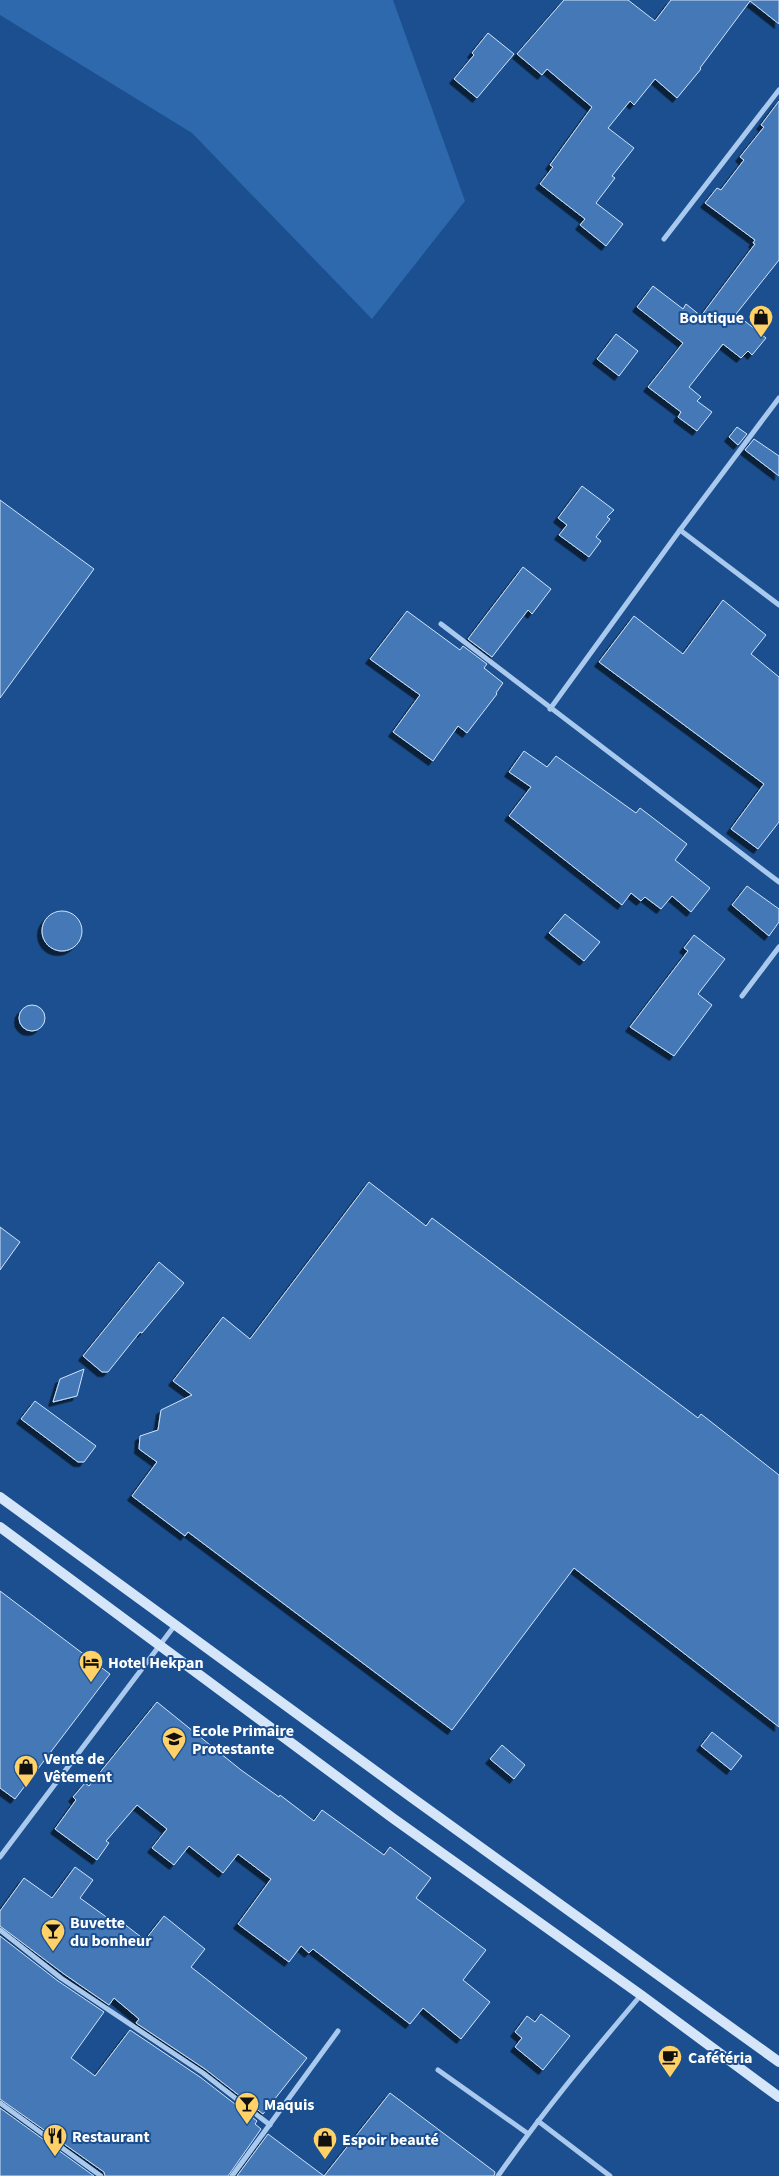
<svg xmlns="http://www.w3.org/2000/svg" width="779" height="2176" viewBox="0 0 779 2176" font-family="'Source Sans 3',sans-serif">
	<style>
		.green { fill: #2e69ad }
		.building { fill: #4478b7; stroke: #cfe3fa; filter: url(#shadow) }
		.lines { fill: none; stroke-linecap: round; stroke-linejoin: round }
		.street { stroke: #a9c9ee; stroke-width: 5 }
		.secondary { stroke: #d6e6fa; stroke-width: 10 }
		.labels { text-anchor: middle; stroke-width: 4; stroke-linejoin: round; paint-order: stroke }
		.poi-label { font-size: 16px; font-weight: bold; fill: #fff; stroke: #1b4f8f; text-anchor: start }
	</style>
	<defs>
		<filter id="shadow"><feDropShadow dx="-4.5" dy="4.5" stdDeviation="0" flood-color="#0009"/></filter>
	</defs>
	<rect width="100%" height="100%" fill="#1b4f8f"/>
	<!-- green -->
	<path class="green" d="M0,0H393L465,201L372,319L192,133L0,15Z"/>
	<!-- building -->
	<g class="building">
		<path d="M564,0H628L655,21L671,0H779V24L750,1L700,68L701,69L677,98L655,79L634,105L630,101L608,128L634,148L612,176L615,178L596,203L623,224L606,246L580,225L585,219L540,184L553,167L550,165L592,107L547,69L542,75L517,54Z"/>
		<path d="M488,33L514,54L477,98L454,79L474,55L472,53Z"/>
		<path d="M779,101V260L736,314L766,338L752,355L748,351L741,358L723,344L689,387L701,397L697,401L712,412L697,431L678,417L681,412L648,387L683,343L637,307L653,286L683,309L686,304L701,316L755,244L753,243L755,240L705,203L717,188L721,190L744,160L740,157L764,127L761,125Z"/>
		<path d="M616,334L638,351L619,376L597,359Z"/>
		<path d="M737,427L747,434L738,445L729,437Z"/>
		<path d="M754,439L779,456V476L745,450Z"/>
		<path d="M582,486L614,510L607,517L610,519L596,537L601,541L589,557L559,535L567,525L558,518Z"/>
		<path d="M0,500L94,569L0,698Z"/>
		<path d="M523,567L551,589L532,614L528,610L492,657L468,639Z"/>
		<path d="M723,600L766,635L751,654L779,677V822L758,849L731,829L764,784L599,662L634,616L683,654Z"/>
		<path d="M407,611L460,650L463,646L487,664L484,668L503,683L496,693L497,694L467,733L458,726L433,761L393,732L420,695L370,659Z"/>
		<path d="M524,751L547,767L556,756L636,813L640,808L687,844L675,860L710,888L691,912L672,896L661,909L645,897L641,901L631,893L622,905L509,816L531,787L509,772Z"/>
		<path d="M747,886L779,909V922L769,936L732,905Z"/>
		<circle cx="62" cy="931" r="20"/>
		<path d="M565,914L600,942L584,961L549,933Z"/>
		<path d="M694,935L725,959L698,994L712,1005L674,1056L630,1027L688,951L684,948Z"/>
		<circle cx="32" cy="1018" r="13"/>
		<path d="M369,1182L426,1226L432,1218L698,1418L701,1414L779,1475V1727L574,1568L452,1730L188,1532L185,1536L132,1496L157,1462L139,1449L140,1436L158,1430L161,1410L192,1395L173,1381L223,1317L250,1339Z"/>
		<path d="M0,1227L20,1242L0,1270Z"/>
		<path d="M159,1262L184,1283L142,1333L140,1332L108,1372H102L83,1356Z"/>
		<path d="M84,1369L77,1396L53,1402L60,1379Z"/>
		<path d="M35,1401L96,1446L84,1462H78L21,1419Z"/>
		<path d="M0,1591L110,1674L15,1799L0,1788Z"/>
		<path d="M157,1702L241,1770L279,1797L280,1795L314,1821L322,1810L384,1855L390,1847L431,1878L416,1898L486,1950L463,1980L490,2002L461,2039L423,2008L410,2024L313,1949L309,1953L301,1946L289,1962L238,1924L271,1879L238,1854L223,1873L189,1846L174,1865L152,1848L167,1829L137,1805L106,1841L109,1843L97,1860L55,1829L76,1800L73,1797L85,1783L89,1786Z"/>
		<path d="M712,1732L742,1756L731,1770L701,1746Z"/>
		<path d="M502,1745L525,1765L514,1779L490,1759Z"/>
		<path d="M75,1867L93,1880L80,1898L116,1924L119,1920L145,1940L164,1916L205,1949L191,1967L307,2058L263,2114L205,2069L136,2023L139,2019L114,1998L109,2005L64,1974L0,1926V1911L24,1878L52,1898Z"/>
		<path d="M0,1936L58,1981L104,2012L71,2058L95,2076L130,2030L200,2077L257,2121L255,2124L261,2129L228,2176H105L104,2172L0,2099Z"/>
		<path d="M541,2014L570,2036L543,2070L515,2047L522,2038L515,2032L527,2016L535,2022Z"/>
		<path d="M390,2093L495,2172L494,2176H324Z"/>
		<path d="M0,2108L94,2176H0Z"/>
		<path d="M268,2134L324,2176H237Z"/>
	</g>
	<g class="lines">
		<!-- street -->
		<g class="street">
			<path d="M664,239L779,90"/>
			<path d="M680,530L779,605"/>
			<path d="M441,624L779,882"/>
			<path d="M550,709L680,530L779,398"/>
			<path d="M742,996L779,947"/>
			<path d="M0,1857L175,1625"/>
			<path d="M0,1930L61,1978L203,2073L270,2125"/>
			<path d="M438,2070L527,2133"/>
			<path d="M0,2103L101,2176"/>
			<path d="M538,2121L610,2176"/>
			<path d="M232,2176L338,2031"/>
			<path d="M498,2176C542,2113 591,2054 641,1995"/>
		</g>
		<!-- secondary -->
		<g class="secondary">
			<path d="M0,1497L411,1797L779,2062"/>
			<path d="M0,1527L394,1819L641,1995L779,2097"/>
		</g>
	</g>
	<!-- icons -->
	<defs>
		<symbol id="shop-pin" viewBox="-11 -11 22 30"><path d="M0 17L-7.5 6A9.5 9.5 0 1 1 7.5 6Z" fill="#ffd166" stroke="#1b4f8f"/><path d="M-5-2.5h2.3a2.7 3.5 0 0 1 5.4 0H5L5.5 6h-11ZM-1.5-2.5h3a1.5 2.3 0 0 0-3 0Z" fill="#111"/></symbol>
		<symbol id="hotel-pin" viewBox="-11 -11 22 30"><path d="M0 17L-7.5 6A9.5 9.5 0 1 1 7.5 6Z" fill="#ffd166" stroke="#1b4f8f"/><path d="M-6-4.5h1.5V1H6V5H4.5V3h-9V5H-6ZM-4 0a1.8 1.8 0 1 1 3.6 0ZM.5 0V-2.5h3Q6-2.5 6 0Z" fill="#111"/></symbol>
		<symbol id="school-pin" viewBox="-11 -11 22 30"><path d="M0 17L-7.5 6A9.5 9.5 0 1 1 7.5 6Z" fill="#ffd166" stroke="#1b4f8f"/><path d="M0-5L7-2L0 1L-7-2ZM-4 1L0 2.5L4 1V4Q0 6-4 4Z" fill="#111"/></symbol>
		<symbol id="bar-pin" viewBox="-11 -11 22 30"><path d="M0 17L-7.5 6A9.5 9.5 0 1 1 7.5 6Z" fill="#ffd166" stroke="#1b4f8f"/><path d="M-6-5H6L.8 .8V4.5H3.5V6h-7V4.5H-.8V.8Z" fill="#111"/></symbol>
		<symbol id="cafe-pin" viewBox="-11 -11 22 30"><path d="M0 17L-7.5 6A9.5 9.5 0 1 1 7.5 6Z" fill="#ffd166" stroke="#1b4f8f"/><path d="M-5.5-4.5H6V0H3Q3 3.5 0 3.5H-2.5Q-5.5 3.5-5.5 0ZM3-3.2v2h1.7v-2ZM-6 4.5H4V6H-6Z" fill="#111"/></symbol>
		<symbol id="restaurant-pin" viewBox="-11 -11 22 30"><path d="M0 17L-7.5 6A9.5 9.5 0 1 1 7.5 6Z" fill="#ffd166" stroke="#1b4f8f"/><path d="M-5-6h1v4h1v-4h1v4h1v-4h1v5L-1.5 .5V6h-2V.5L-5-1ZM5-6V6H3V1.5H1.5Q1.5-4 5-6Z" fill="#111"/></symbol>
	</defs>
	<g fill-rule="evenodd">
		<use href="#shop-pin" x="747" y="303" width="28" height="38"/>
		<use href="#hotel-pin" x="77" y="1648" width="28" height="38"/>
		<use href="#school-pin" x="160" y="1725" width="28" height="38"/>
		<use href="#shop-pin" x="12" y="1753" width="28" height="38"/>
		<use href="#bar-pin" x="39" y="1917" width="28" height="38"/>
		<use href="#cafe-pin" x="656" y="2043" width="28" height="38"/>
		<use href="#bar-pin" x="233" y="2090" width="28" height="38"/>
		<use href="#restaurant-pin" x="41" y="2122" width="28" height="38"/>
		<use href="#shop-pin" x="311" y="2125" width="28" height="38"/>
	</g>
	<g class="labels">
		<!-- poi labels -->
		<g class="poi-label">
			<text x="744" y="323" text-anchor="end">Boutique</text>
			<text x="108" y="1668">Hotel Hekpan</text>
			<text x="192" y="1736">Ecole Primaire<tspan x="192" dy="18">Protestante</tspan></text>
			<text x="44" y="1764">Vente de<tspan x="44" dy="18">Vêtement</tspan></text>
			<text x="70" y="1928">Buvette<tspan x="70" dy="18">du bonheur</tspan></text>
			<text x="688" y="2063">Cafétéria</text>
			<text x="264" y="2110">Maquis</text>
			<text x="72" y="2142">Restaurant</text>
			<text x="342" y="2145">Espoir beauté</text>
		</g>
	</g>
</svg>
